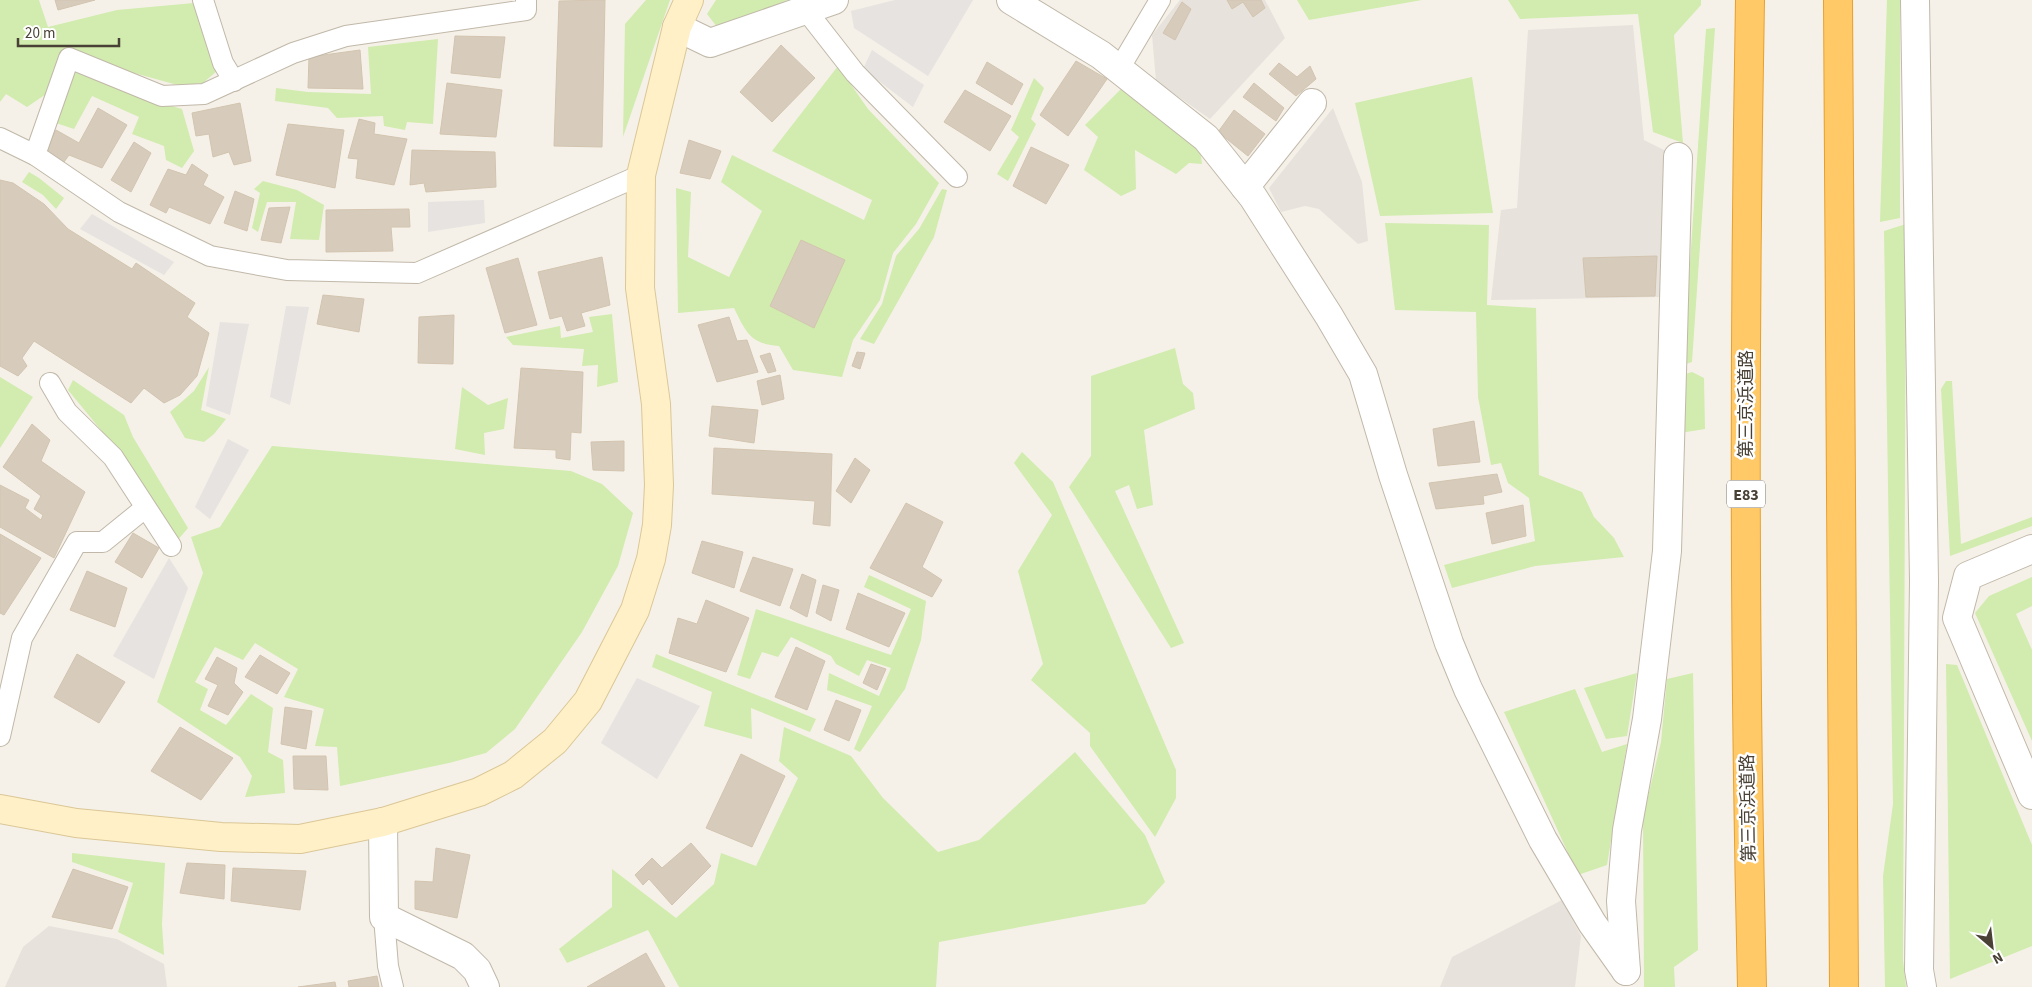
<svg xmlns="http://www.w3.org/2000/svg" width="2032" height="987" viewBox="0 0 2032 987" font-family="'Source Sans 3','Noto Sans JP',sans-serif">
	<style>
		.industrial { fill: #e7e2dc }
		.green { fill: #d1ecae }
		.parking { fill: #e6e3e0 }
		.building { fill: #d7ccbc; stroke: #d3c4af }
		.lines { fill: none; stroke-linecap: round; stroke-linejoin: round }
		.lane-casing { stroke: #c1b8a9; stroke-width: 22 }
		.street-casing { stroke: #c1b8a9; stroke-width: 30 }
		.secondary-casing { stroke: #dbc796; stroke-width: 30 }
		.highway-casing { stroke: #e8a02e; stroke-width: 30 }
		.lane { stroke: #fff; stroke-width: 20 }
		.street { stroke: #fff; stroke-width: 28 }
		.secondary { stroke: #fff0c7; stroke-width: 28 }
		.highway { stroke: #ffc968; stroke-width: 28 }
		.labels { text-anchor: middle; stroke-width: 5; stroke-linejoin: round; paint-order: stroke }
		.shield { fill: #fff; stroke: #807a72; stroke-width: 1 }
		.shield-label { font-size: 16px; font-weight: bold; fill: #494136 }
		.street-label { font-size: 18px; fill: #494136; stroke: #fff }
	</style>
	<rect width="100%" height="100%" fill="#f5f1e8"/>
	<!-- industrial -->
	<g class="industrial">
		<path d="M1180,0H1265L1285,38L1210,119L1156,81L1152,35Z"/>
		<path d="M1633,25L1644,140L1666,151L1661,297L1491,300L1501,210L1517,208L1528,30Z"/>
		<path d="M1333,108L1362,182L1368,241L1358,244L1319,209L1305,206L1281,212L1269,188Z"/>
		<path d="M1562,900L1581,936L1575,987H1440L1452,957Z"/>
		<path d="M49,926L117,939L164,964L167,987H5L23,947Z"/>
	</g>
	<!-- green -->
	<g class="green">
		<path d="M0,0H39L48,27L117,10L194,3L218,70L203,83L181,86L134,73L130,94L182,109L194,151L182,168L166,160L164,146L132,134L139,117L92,96L74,129L38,117L49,92L27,107L6,94L0,102Z"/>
		<path d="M646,0H670L623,137L625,24Z"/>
		<path d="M716,0H788L717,27L707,14Z"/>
		<path d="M1297,0H1422L1309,20Z"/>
		<path d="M1508,0H1701V5L1674,35L1683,143L1653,132L1638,14L1520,19Z"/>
		<path d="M1887,0H1900V218L1880,222Z"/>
		<path d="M1715,28L1692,362L1683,365L1706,29Z"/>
		<path d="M438,39L433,124L407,122L405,130L384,126L383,116L337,118L328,108L275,101L276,88L308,92L371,94L368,47Z"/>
		<path d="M838,66L868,109L939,183L916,224L893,253L880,300L853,340L842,377L793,370L779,346C750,344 746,332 734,308L678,313L676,188L691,192L688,257L729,277L762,211L721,182L732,155L864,220L872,200L772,151Z"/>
		<path d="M1472,77L1493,213L1380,216L1355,103Z"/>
		<path d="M1034,78L1044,88L1031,119L1036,124L1008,181L997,174L1019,137L1011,130Z"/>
		<path d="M1123,87L1200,149L1202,164L1189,163L1176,174L1135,150L1136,189L1121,196L1084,170L1098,137L1085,125Z"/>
		<path d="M29,172L39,178L64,198L56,209L43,195L22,182Z"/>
		<path d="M263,181L297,190L324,205L319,240L290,239L296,202H267L258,232L252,228L260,193L254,189Z"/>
		<path d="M942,189L947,190L934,237L874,344L860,339L882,304L896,256L919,229Z"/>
		<path d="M1385,223L1489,225L1487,305L1536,308L1539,475L1582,492L1594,517L1614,538L1624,557L1535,566L1452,588L1444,565L1535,541L1529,498L1508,483L1501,463L1491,465L1478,397L1476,312L1395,310Z"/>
		<path d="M1906,224L1903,960L1906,987H1885L1883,876L1893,804L1884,231Z"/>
		<path d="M612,314L618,382L597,387L598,365L582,366L584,349L513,345L506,337L560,326L561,338L593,332L589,317Z"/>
		<path d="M1175,348L1183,384L1193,393L1195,409L1144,430L1153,505L1137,509L1129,485L1115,491L1184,643L1171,648L1069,487L1091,456V376Z"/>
		<path d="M209,367L201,410L226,419L214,434L204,442L185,438L170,412L194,391Z"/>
		<path d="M1692,372L1704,378L1705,429L1680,433L1682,375Z"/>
		<path d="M0,377L33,397L0,448Z"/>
		<path d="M73,380L124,415L133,437L188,528L176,542L119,452L68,390Z"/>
		<path d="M1946,381H1952L1961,544L2032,517V526L1950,556L1941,389Z"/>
		<path d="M462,387L488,405L508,398L504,429L484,433L485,455L455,449Z"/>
		<path d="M272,446L571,471L602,484L633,513L618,566L582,632L515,729L486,753L449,763L340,786L337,747L315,746L324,709L284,697L298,669L255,643L243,660L215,647L195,682L208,689L200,710L226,725L251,694L273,708L268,752L283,760L285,793L245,797L252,776L240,757L157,702L203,573L191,537L220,527Z"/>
		<path d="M1022,452L1053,482L1176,770V798L1155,837L1090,746V733L1031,680L1043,664L1018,571L1052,515L1014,463Z"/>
		<path d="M869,575L926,601L921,640L905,689L860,752L854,749L872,706L827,690L829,673L879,696L891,668L867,660L859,676L836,664L831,656L791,637L778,657L762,652L750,679L737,675L756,609L891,655L911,609L864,587Z"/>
		<path d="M2032,577V606L2016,614L2032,650V741L1975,613L1989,596Z"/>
		<path d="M656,654L816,719L810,732L751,708L752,739L704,726L712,692L652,667Z"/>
		<path d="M1946,664L1957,665L2032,845V946L1950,979Z"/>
		<path d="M1637,673L1627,736L1606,739L1584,688Z"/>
		<path d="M1693,673L1698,950L1674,967L1675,987H1644L1643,818L1661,742L1667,679Z"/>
		<path d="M1575,689L1602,752L1627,744L1607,865L1578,875L1504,712Z"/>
		<path d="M784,727L851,756L883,798L938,852L979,840L1075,752L1145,835L1165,882L1145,904L939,942L936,987H679L648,930L567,963L559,949L612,907V869L676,918L714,884L721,853L756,866L798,778L779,761Z"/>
		<path d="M72,853L165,863L162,924L164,955L118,932L133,883L72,862Z"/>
	</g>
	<!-- parking -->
	<g class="parking">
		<path d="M895,0H973L928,76L854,28L851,11Z"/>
		<path d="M872,50L924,85L913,107L863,69Z"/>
		<path d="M484,200L485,223L428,232V202Z"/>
		<path d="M92,214L174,262L164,275L80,229Z"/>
		<path d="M286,306L309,307L290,405L270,397Z"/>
		<path d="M220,322L249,324L230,415L206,406Z"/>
		<path d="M228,439L249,450L210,519L195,507Z"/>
		<path d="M169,558L188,588L154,679L113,656Z"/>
		<path d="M637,678L700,706L657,779L601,743Z"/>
	</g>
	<!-- building -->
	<g class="building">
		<path d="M55,0H95L58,10Z"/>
		<path d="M605,0L602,147L554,146L559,1Z"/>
		<path d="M1227,0H1261L1265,8L1253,17L1243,2L1232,9Z"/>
		<path d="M1182,2L1191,9L1175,40L1163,33Z"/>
		<path d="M455,36L505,37L500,78L451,73Z"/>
		<path d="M781,45L815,78L772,122L740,92Z"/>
		<path d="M360,50L363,89L308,88L309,57Z"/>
		<path d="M1076,61L1107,79L1068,136L1040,115Z"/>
		<path d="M987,62L1023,84L1012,105L976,83Z"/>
		<path d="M1279,63L1297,77L1310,66L1316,79L1296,96L1269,74Z"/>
		<path d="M447,83L502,90L496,137L440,134Z"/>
		<path d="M1254,83L1284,108L1276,121L1243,97Z"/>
		<path d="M965,90L1011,116L990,151L944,122Z"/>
		<path d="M240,103L251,161L234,165L229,152L213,157L209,134L196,136L192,113Z"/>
		<path d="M98,108L127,125L102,168L69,155L64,162L45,151L56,130L79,143Z"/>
		<path d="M1234,110L1265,134L1248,156L1218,132Z"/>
		<path d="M359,119L375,123L374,134L407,139L394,185L356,178L358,159L348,158Z"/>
		<path d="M288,124L344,130L335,188L276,175Z"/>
		<path d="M689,140L721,151L710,179L680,173Z"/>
		<path d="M134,142L151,153L131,192L111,180Z"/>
		<path d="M1031,147L1069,165L1046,204L1013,186Z"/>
		<path d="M412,150L495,152L496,187L426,192L424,183L410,185Z"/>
		<path d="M192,164L208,175L203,185L224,197L210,224L169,207L166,213L150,205L168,169L186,175Z"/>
		<path d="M0,180L13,183L44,204L68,229L132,269L136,263L195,303L187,317L209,333L197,376L180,395L164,403L144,388L131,403L34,341L22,358L27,366L18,376L0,366Z"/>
		<path d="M235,191L254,199L247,231L224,223Z"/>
		<path d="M290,207L281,243L261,240L269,208Z"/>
		<path d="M409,209L410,227H391L393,251L326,252V210Z"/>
		<path d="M801,240L845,260L814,328L770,306Z"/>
		<path d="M1657,256L1655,296L1586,297L1583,258Z"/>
		<path d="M602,257L610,305L581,313L585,326L567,331L562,316L550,319L538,272Z"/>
		<path d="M518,258L537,325L505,333L486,268Z"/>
		<path d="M323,295L364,299L359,332L317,324Z"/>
		<path d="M454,315L453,364L418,363L419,317Z"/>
		<path d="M729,317L737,341L747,340L758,372L717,382L698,325Z"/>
		<path d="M857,352L865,353L860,369L852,366Z"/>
		<path d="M770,353L776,371L768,373L760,356Z"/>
		<path d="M521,368L583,372L581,433L571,432L570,460L556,458V450L514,448Z"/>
		<path d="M780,375L784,399L762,405L757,381Z"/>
		<path d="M712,406L758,410L754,443L709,436Z"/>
		<path d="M1474,421L1480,462L1438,466L1433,429Z"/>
		<path d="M32,424L50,440L41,461L85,492L54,558L0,527V485L29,500L25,508L41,520L43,515L34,509L41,496L3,467Z"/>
		<path d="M624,441V471L593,470L591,442Z"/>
		<path d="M714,448L832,454L830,526L813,524L815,501L712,494Z"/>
		<path d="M855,458L870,470L851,503L836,491Z"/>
		<path d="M1497,474L1502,492L1483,496L1484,504L1436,509L1429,483Z"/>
		<path d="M906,503L943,522L922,567L942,580L932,597L870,568Z"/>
		<path d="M1523,505L1526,536L1492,544L1486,513Z"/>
		<path d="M133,533L159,548L142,578L115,562Z"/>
		<path d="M0,534L41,558L4,615L0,613Z"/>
		<path d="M702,541L743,552L734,588L692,573Z"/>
		<path d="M753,557L793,569L780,606L740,591Z"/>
		<path d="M87,571L127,588L115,627L70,610Z"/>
		<path d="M802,574L816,580L807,617L790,608Z"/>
		<path d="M823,585L839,590L831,621L816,613Z"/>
		<path d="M858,593L905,613L889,647L846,629Z"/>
		<path d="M706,600L749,618L726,672L669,653L678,618L697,624Z"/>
		<path d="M796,647L825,661L807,710L775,697Z"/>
		<path d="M77,654L125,682L99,723L54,697Z"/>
		<path d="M260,655L290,673L277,694L245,677Z"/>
		<path d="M217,657L237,668L234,683L243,692L228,715L208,706L218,685L205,679Z"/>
		<path d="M871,664L886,669L877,690L863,683Z"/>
		<path d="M836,700L861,710L849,741L824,730Z"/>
		<path d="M285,707L312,711L306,749L281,744Z"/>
		<path d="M180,727L233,758L201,800L151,771Z"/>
		<path d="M741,754L785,776L752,847L706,828Z"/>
		<path d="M293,756H326L328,790L294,789Z"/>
		<path d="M691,843L711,866L672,905L649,879L643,885L635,875L652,858L662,868Z"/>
		<path d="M436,848L470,855L457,918L415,909V881L433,882Z"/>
		<path d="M187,863L225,865L224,899L180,893Z"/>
		<path d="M233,868L306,871L300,910L231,901Z"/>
		<path d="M73,869L128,887L112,929L52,917Z"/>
		<path d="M646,953L665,987H587Z"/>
		<path d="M377,976L379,987H349L348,981Z"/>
		<path d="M335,982L336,987H298Z"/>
	</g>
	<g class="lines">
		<defs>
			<g id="lane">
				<path d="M203,0L223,63L234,81"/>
				<path d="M805,9L855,73L957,177"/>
				<path d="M1119,69L1160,0"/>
				<path d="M0,138L35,155L119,212L210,256L287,270L417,273L641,175"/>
				<path d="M35,155L69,58L162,96L204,94L293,53L346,36L526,10V0"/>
				<path d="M50,383L67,412L113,457L171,546"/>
				<path d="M0,736L22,638L77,542H103L145,508"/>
				<path d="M384,917L388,966L393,987"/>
			</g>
			<g id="street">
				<path d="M1011,0L1101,55L1206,138L1253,197L1329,316L1363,374L1393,475L1449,643L1468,689L1543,840L1592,923L1626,971"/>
				<path d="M1915,0L1924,581L1919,970L1922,987"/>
				<path d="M677,27L710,43L834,0"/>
				<path d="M1245,187L1312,103"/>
				<path d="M2032,549L1968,576L1957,618L2032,795"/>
				<path d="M383,822L384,917L463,956L477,970L485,987"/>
				<path d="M1626,971L1621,901L1627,830L1647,719L1667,551L1678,157"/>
			</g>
			<path id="secondary" d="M0,809L76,823L221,837L300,839L383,822L479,792L513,775L555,741L588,701L635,610L651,559L657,525L659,485L656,404L640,288L641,175L677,27L689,0"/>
			<g id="highway">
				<path d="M1750,0C1744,329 1744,658 1752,987"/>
				<path d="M1838,0L1844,987"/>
			</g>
		</defs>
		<!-- lane casing -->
		<use href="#lane" class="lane-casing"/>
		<!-- street casing -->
		<use href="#street" class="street-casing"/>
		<!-- secondary casing -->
		<use href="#secondary" class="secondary-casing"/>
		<!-- highway casing -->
		<use href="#highway" class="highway-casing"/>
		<!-- lane -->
		<use href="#lane" class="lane"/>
		<!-- street -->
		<use href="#street" class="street"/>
		<!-- secondary -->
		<use href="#secondary" class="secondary"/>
		<!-- highway -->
		<use href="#highway" class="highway"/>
	</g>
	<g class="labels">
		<!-- shield labels -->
		<rect class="shield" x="1727" y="480.5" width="38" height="27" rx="4"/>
		<g class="shield-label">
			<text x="1746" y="500">E83</text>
		</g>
		<!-- street labels -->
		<g class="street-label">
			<text transform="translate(1746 404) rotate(-90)" y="6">第三京浜道路</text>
			<text transform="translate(1748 808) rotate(-91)" y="6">第三京浜道路</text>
		</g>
	</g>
	<!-- north arrow -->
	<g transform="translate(1992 947) rotate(152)" stroke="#ffffff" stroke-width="4" paint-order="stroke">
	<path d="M0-4L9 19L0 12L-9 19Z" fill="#494136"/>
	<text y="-8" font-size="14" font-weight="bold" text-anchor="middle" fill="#494136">N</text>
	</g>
	<!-- scale -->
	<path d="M18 38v8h101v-8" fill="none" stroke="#494136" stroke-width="2.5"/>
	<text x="25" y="38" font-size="15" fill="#494136" stroke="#ffffff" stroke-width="4" paint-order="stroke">20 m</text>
</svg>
